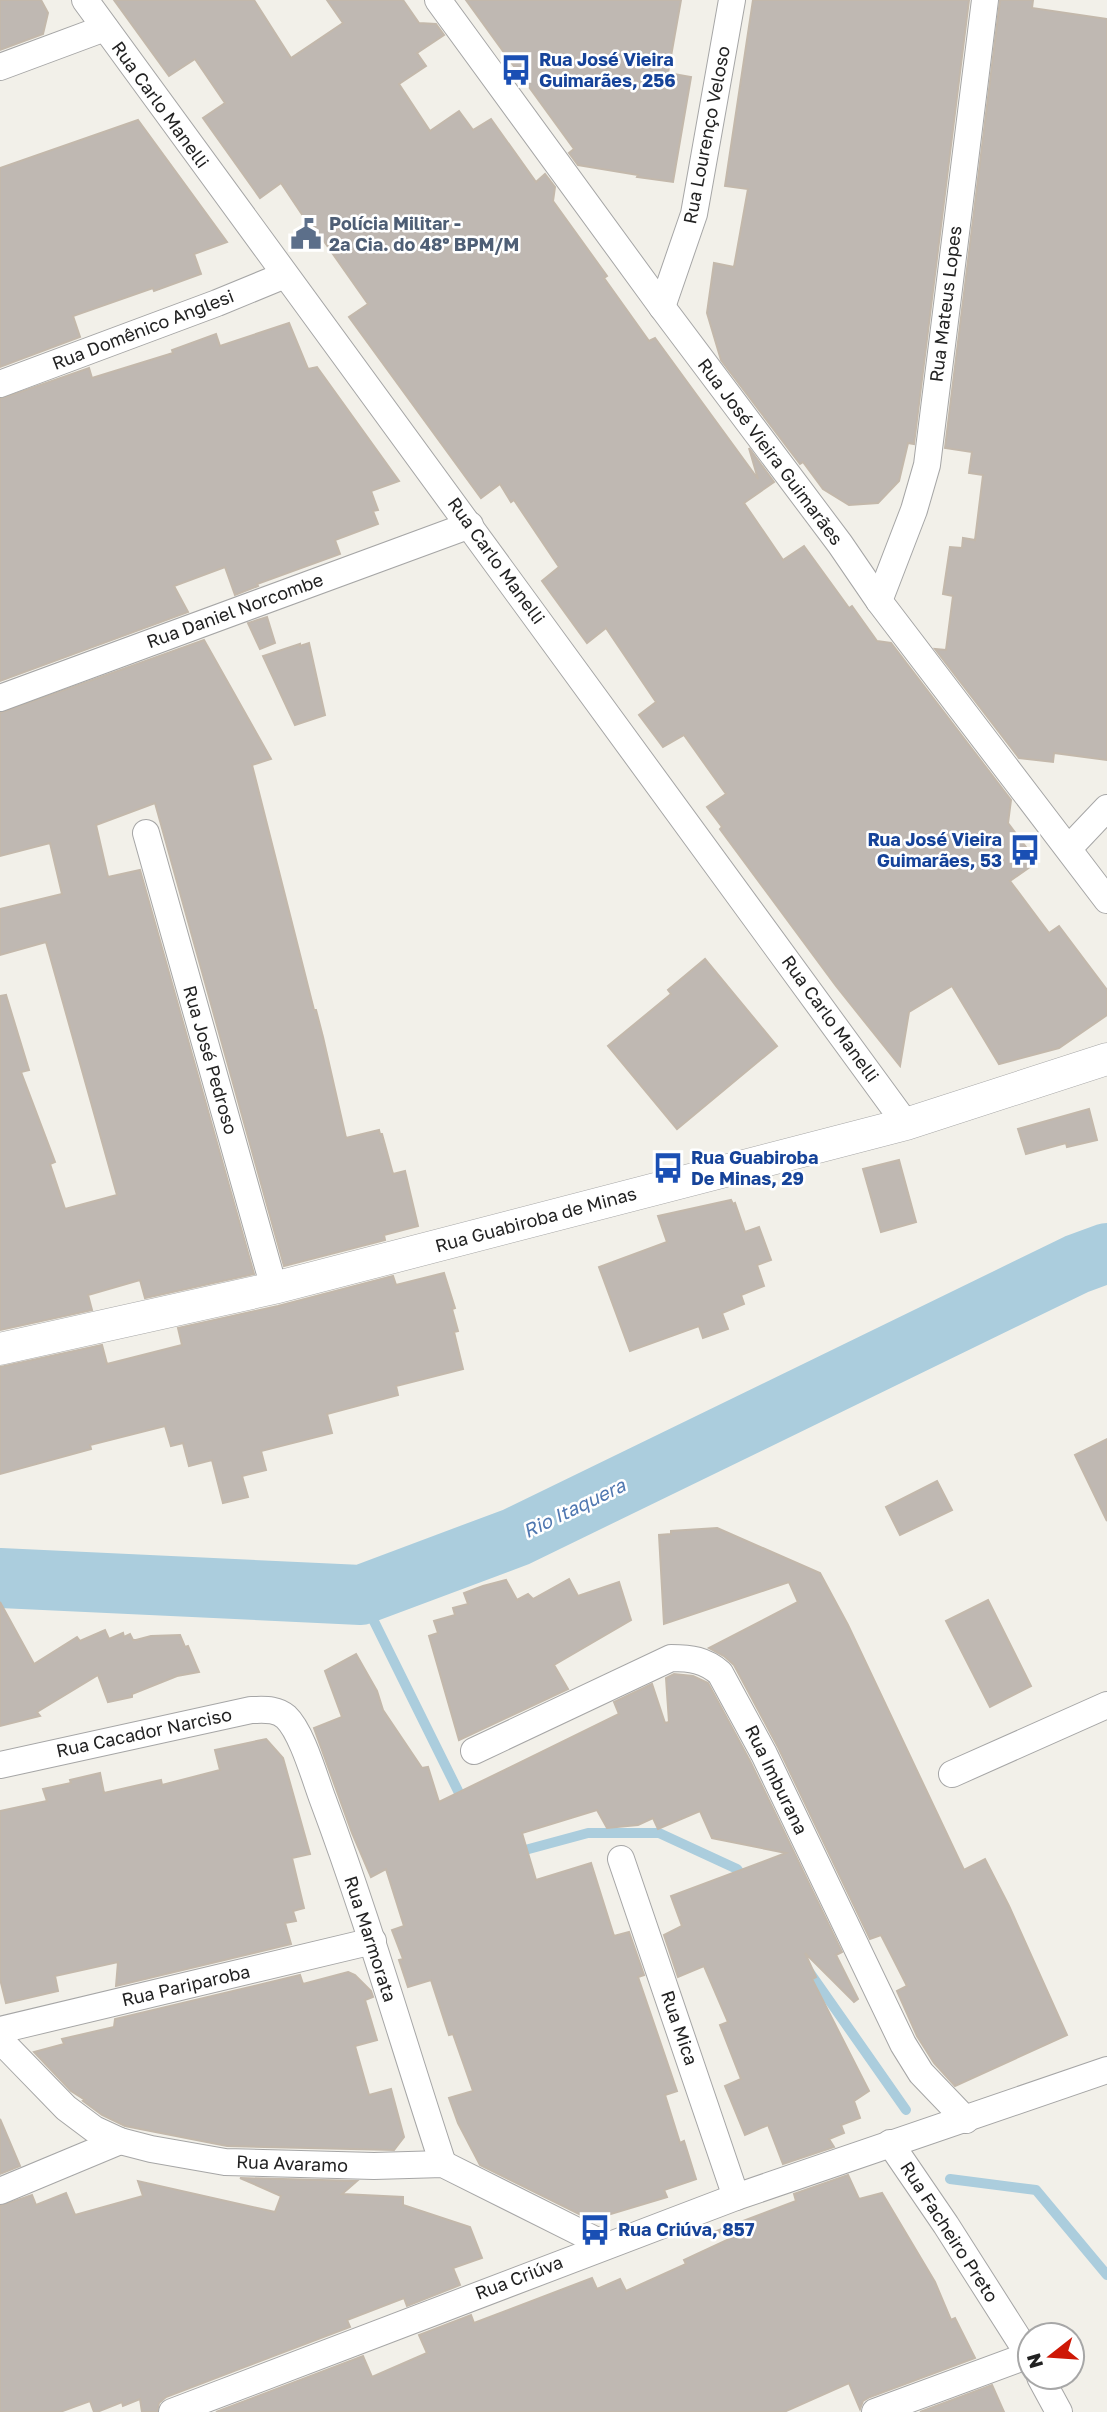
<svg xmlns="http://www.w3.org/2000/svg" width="1107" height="2412" viewBox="0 0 1107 2412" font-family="'Golos Text',sans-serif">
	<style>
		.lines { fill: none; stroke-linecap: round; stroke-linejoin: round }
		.stream { stroke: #abcddd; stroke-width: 10 }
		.river { stroke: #abcddd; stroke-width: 60 }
		.building { fill: #bfb8b2; stroke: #c3b8ab; stroke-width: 2 }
		.minor-casing { stroke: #a6a6a6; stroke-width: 28 }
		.tertiary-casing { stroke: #a6a6a6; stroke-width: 33 }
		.minor { stroke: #fff; stroke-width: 26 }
		.tertiary { stroke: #fff; stroke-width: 32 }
		.labels { text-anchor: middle; stroke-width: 5; stroke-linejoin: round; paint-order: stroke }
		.transit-label { font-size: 18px; font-weight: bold; fill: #164399; stroke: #fff; text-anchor: start }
		.street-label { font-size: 18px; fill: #222; stroke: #fff }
		.service-label { font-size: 18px; font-weight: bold; fill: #4e5e75; stroke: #fff; text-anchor: start }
		.water-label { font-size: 19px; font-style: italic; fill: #4f77b0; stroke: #fff }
	</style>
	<rect width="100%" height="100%" fill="#f2f0e9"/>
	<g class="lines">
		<!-- stream -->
		<g class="stream">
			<path d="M361,1595L464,1803"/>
			<path d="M514,1853L588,1833H659L737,1869L745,1880"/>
			<path d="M808,1970L906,2110"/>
			<path d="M950,2179L1036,2190L1107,2275"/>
		</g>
		<!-- river -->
		<path class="river" d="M0,1578L361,1595L516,1537L1077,1264L1107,1253"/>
	</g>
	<!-- building -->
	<g class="building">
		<path d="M0,0H41L48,13L43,34L0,50Z"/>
		<path d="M114,0H254L291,58L343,23L327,0H403L419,23L436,24L444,35L417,53L426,66L399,84L430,131L459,111L473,130L491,119L536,182L545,174L555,187L553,201L607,276L604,278L649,341L655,338L758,479L749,448L774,482L744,503L783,560L804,546L849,608L852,606L877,641L891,643L1011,800L1008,823L1037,862L1010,881L1049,933L1059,926L1107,990V1015L1059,1048L999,1064L952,986L909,1012L900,1066L836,986L720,829L722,827L707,807L726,794L684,735L663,747L639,715L656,702L606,628L587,643L542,581L559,567L514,500L511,502L500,484L481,498L349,317L368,304L307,217L305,219L281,183L260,198L203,118L225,103L195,59L169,76Z"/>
		<path d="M466,0H681L668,73L691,77L673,182L637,177L638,175L578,165L569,153L574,149Z"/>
		<path d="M753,0H969L914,444L908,443L899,481L878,503L849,505L823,489L803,462L800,464L721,360L707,313L714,263L734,267L748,189L725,186Z"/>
		<path d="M1000,0H1033L1032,8L1107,19V760L1054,753L1053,762L1019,758L935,649L946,650L953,596L943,594L950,547L962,548L963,538L975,540L983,475L969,473L972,452L945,448Z"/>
		<path d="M138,120L227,242L194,254L201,274L154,291L153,288L73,316L80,337L0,367V168Z"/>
		<path d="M289,323L308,369L317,367L399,481L371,491L378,510L373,511L378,524L335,540L340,554L257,584L258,586L235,595L225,567L174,586L188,612L0,681V399L89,368L92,378L173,353L172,350L216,334L220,346Z"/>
		<path d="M267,617L275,643L260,649L248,623Z"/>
		<path d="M204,640L271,759L252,765L314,1010H316L323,1037L346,1138L379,1130L380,1134H382L393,1174L405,1171L418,1226L384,1235L385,1240L284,1266L155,803L96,825L108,877L140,870L254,1274L145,1298L140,1280L88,1295L92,1310L0,1330V996L6,995L29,1070L21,1072L55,1162L50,1164L65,1209L117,1195L46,942L0,955V909L62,894L50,843L0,856V713Z"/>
		<path d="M309,643L325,715L295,725L263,656L300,644V646Z"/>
		<path d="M705,959L777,1046L677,1129L608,1046L671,994L668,990Z"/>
		<path d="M1089,1109L1097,1140L1067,1147L1066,1143L1026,1154L1018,1129Z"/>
		<path d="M899,1160L916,1222L881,1232L863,1169Z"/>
		<path d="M731,1200L733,1204L735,1203L745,1232L759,1227L771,1260L757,1265L764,1286L741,1295L744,1304L722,1313L728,1329L703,1338L699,1326L630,1351L599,1267L667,1242L658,1216Z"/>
		<path d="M444,1273L455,1308L452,1309L458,1331L454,1332L463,1369L396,1386L398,1395L327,1414L332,1433L261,1451L266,1470L242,1476L248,1497L223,1503L212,1460L189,1466L183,1443L171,1446L165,1426L90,1445L91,1449L0,1474V1367L102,1345L107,1364L182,1345L178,1328L278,1306L393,1276L396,1285Z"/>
		<path d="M1107,1439V1521L1075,1455Z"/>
		<path d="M937,1481L952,1510L900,1535L886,1507Z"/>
		<path d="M717,1528L820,1573L848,1625L964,1870L985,1859L1009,1906L1067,2035L955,2086L934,2063L917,2036L897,1991L907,1986L881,1935L870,1939L778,1747L734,1665L724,1656L709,1648L798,1602L789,1582L664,1624L659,1535L671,1534V1531Z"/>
		<path d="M569,1579L578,1596L619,1582L631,1620L554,1665L568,1689L459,1740L429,1636L438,1633L434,1621L455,1615L453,1608L468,1604L464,1593L483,1586L506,1580L517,1600L528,1594L533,1599Z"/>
		<path d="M988,1600L1031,1686L990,1707L946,1621Z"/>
		<path d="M0,1602L34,1664L77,1637L80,1641L105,1630L109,1639L123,1633L124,1637L130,1634L133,1640H136L151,1636L180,1635L185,1647L188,1646L199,1672L177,1676L132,1694V1697L108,1702L98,1675L37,1712L40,1716L0,1726Z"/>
		<path d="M356,1654L377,1691L383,1710L422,1768L428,1767L439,1802L619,1714L614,1702L652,1684L665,1723L669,1722L666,1678L674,1674L693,1676L708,1683L750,1761L842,1952L836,1955L858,1999L854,2002L805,1953L816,1977L812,1979L869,2091L854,2101L860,2118L841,2125L844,2133L829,2139L834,2147L783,2164L768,2125L745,2135L725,2086L741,2079L720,2025L728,2022L704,1966L678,1977L664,1935L682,1926L671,1896L786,1853L712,1838L700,1811L658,1829L653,1818L638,1825L607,1828L597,1810L522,1833L536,1880L591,1863L614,1936L629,1932L644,1975L638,1977L677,2091L665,2095L680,2143L684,2141L696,2179L664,2190L667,2197L591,2220L480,2165L458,2123L449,2098L473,2091L453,2034L449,2035L431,1980L408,1987L399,1960L403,1959L392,1930L404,1926L386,1869L371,1877L352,1833L314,1728L342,1717L325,1671Z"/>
		<path d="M266,1739L283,1758L310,1854L292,1858L304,1908L293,1911L296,1921L285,1923L291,1944L116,1986L118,1962L55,1976L58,1991L6,2003L0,1979V1811L47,1801L43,1789L71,1783L70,1780L100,1773L104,1793L161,1780L162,1785L220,1770L215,1750Z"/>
		<path d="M348,1972L355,1975L371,1991L373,1997L365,2000L377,2040L355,2046L369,2095L391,2089L404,2137L394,2150L227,2146L125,2126L102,2115L83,2101L85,2100L71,2091L34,2052L64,2044L62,2039L114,2027L115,2019L300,1975L303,1984Z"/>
		<path d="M0,2119L20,2166L0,2174Z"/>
		<path d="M848,2175L859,2199L882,2193L935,2282L951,2320L955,2318L975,2358L870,2397L863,2401L860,2409L849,2383L784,2412H216L363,2356L372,2377L427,2353L419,2335L471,2315L474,2323L592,2278L597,2289L620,2279L626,2291L686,2264L684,2260L740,2234L714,2232L796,2201L794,2194Z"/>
		<path d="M240,2178L357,2181L342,2194L403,2197V2205L470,2227L482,2258L453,2268L460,2285L407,2306L404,2298L347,2320L350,2327L166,2397L159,2403L157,2412H142L140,2399L123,2406L122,2402L97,2412H94L90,2401L60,2412H0V2206L32,2195L36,2205L66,2193L75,2215L143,2196L138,2181L275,2212L281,2196Z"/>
		<path d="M992,2385L1004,2412H920Z"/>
	</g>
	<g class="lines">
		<defs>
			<g id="minor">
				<path d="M85,0L906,1124"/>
				<path d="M438,0L662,307L840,544L879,601L1107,900"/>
				<path d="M0,67L105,28"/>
				<path d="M662,307L694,214L732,0"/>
				<path d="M0,384L217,303L285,275"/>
				<path d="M879,601L914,510L927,465L985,0"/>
				<path d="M0,698L470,525"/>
				<path d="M146,833L274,1288"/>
				<path d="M1069,848L1107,808"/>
				<path d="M474,1751L671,1658C691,1658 705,1660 720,1673L764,1754L903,2044L921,2073L966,2120"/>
				<path d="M0,1765L251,1710C263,1710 276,1708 286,1717C302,1732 315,1779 323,1800C368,1920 403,2043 443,2164"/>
				<path d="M952,1774L1107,1705"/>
				<path d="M621,1859L736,2197"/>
				<path d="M0,2030L373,1941"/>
				<path d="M0,2040L66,2108L94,2129L120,2141L151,2149L225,2162L374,2166L443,2164L605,2245"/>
				<path d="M890,2143L946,2225L1030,2357"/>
				<path d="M0,2191L120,2141"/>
				<path d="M1040,2377L1059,2412"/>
				<path d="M172,2412L736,2197L1107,2070"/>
				<path d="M875,2412L1029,2355"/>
			</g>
			<path id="tertiary" d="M0,1349L274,1288L906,1124L1107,1059"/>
		</defs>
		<!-- minor casing -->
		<use href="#minor" class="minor-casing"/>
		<!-- tertiary casing -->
		<use href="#tertiary" class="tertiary-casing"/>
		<!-- minor -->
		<use href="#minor" class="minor"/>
		<!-- tertiary -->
		<use href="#tertiary" class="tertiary"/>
	</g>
	<!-- icons -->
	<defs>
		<symbol id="bus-bare" viewBox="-9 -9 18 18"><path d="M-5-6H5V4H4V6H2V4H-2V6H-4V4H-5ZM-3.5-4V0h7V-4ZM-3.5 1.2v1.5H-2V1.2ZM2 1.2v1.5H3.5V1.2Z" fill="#1a4fb4" stroke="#fff" stroke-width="2.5" paint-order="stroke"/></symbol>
		<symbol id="civic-bare" viewBox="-9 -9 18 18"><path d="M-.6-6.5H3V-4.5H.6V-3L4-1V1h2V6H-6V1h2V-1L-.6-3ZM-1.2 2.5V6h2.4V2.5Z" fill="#5c6f8a" stroke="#fff" stroke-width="2.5" paint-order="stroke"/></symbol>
	</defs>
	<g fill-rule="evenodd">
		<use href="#bus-bare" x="494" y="48" width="44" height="44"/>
		<use href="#civic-bare" x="284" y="212" width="44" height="44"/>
		<use href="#bus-bare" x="1003" y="828" width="44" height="44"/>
		<use href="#bus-bare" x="646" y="1146" width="44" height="44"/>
		<use href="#bus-bare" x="573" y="2208" width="44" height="44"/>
	</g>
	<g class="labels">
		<!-- transit labels -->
		<g class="transit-label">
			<text x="539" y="66">Rua José Vieira<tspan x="539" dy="21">Guimarães, 256</tspan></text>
			<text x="1002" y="846" text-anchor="end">Rua José Vieira<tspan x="1002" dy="21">Guimarães, 53</tspan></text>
			<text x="691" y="1164">Rua Guabiroba<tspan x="691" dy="21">De Minas, 29</tspan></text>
			<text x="618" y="2236">Rua Criúva, 857</text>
		</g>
		<!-- street labels -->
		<g class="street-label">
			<text transform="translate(160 105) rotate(54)" y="6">Rua Carlo Manelli</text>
			<text transform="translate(707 135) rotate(-79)" y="6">Rua Lourenço Veloso</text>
			<text transform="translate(946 304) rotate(-83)" y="6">Rua Mateus Lopes</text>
			<text transform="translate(143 330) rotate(-21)" y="6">Rua Domênico Anglesi</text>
			<text transform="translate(770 452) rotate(53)" y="6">Rua José Vieira Guimarães</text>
			<text transform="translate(496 561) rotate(54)" y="6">Rua Carlo Manelli</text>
			<text transform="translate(235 611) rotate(-20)" y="6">Rua Daniel Norcombe</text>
			<text transform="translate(830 1019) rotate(54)" y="6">Rua Carlo Manelli</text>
			<text transform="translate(210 1060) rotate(74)" y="6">Rua José Pedroso</text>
			<text transform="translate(536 1220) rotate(-15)" y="6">Rua Guabiroba de Minas</text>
			<text transform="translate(144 1733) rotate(-12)" y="6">Rua Cacador Narciso</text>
			<text transform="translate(776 1780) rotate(64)" y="6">Rua Imburana</text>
			<text transform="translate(370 1939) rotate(72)" y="6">Rua Marmorata</text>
			<text transform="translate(186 1986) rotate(-13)" y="6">Rua Pariparoba</text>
			<text transform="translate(679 2028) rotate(71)" y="6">Rua Mica</text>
			<text transform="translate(292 2164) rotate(2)" y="6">Rua Avaramo</text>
			<text transform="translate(949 2232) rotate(57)" y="6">Rua Facheiro Preto</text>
			<text transform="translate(519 2278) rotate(-21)" y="6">Rua Criúva</text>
		</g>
		<!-- service labels -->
		<g class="service-label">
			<text x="329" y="230">Polícia Militar -<tspan x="329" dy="21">2ª Cia. do 48º BPM/M</tspan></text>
		</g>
		<!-- water labels -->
		<g class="water-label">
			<text transform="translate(574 1508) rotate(-26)" y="7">Rio Itaquera</text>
		</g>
	</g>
	<!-- north arrow -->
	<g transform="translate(1051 2356) rotate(253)"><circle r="33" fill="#ffffff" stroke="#a7a7a7" stroke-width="2"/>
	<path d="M0-5L12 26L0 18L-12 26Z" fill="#ce1806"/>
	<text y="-10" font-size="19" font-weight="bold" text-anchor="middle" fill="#222222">N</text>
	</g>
</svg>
